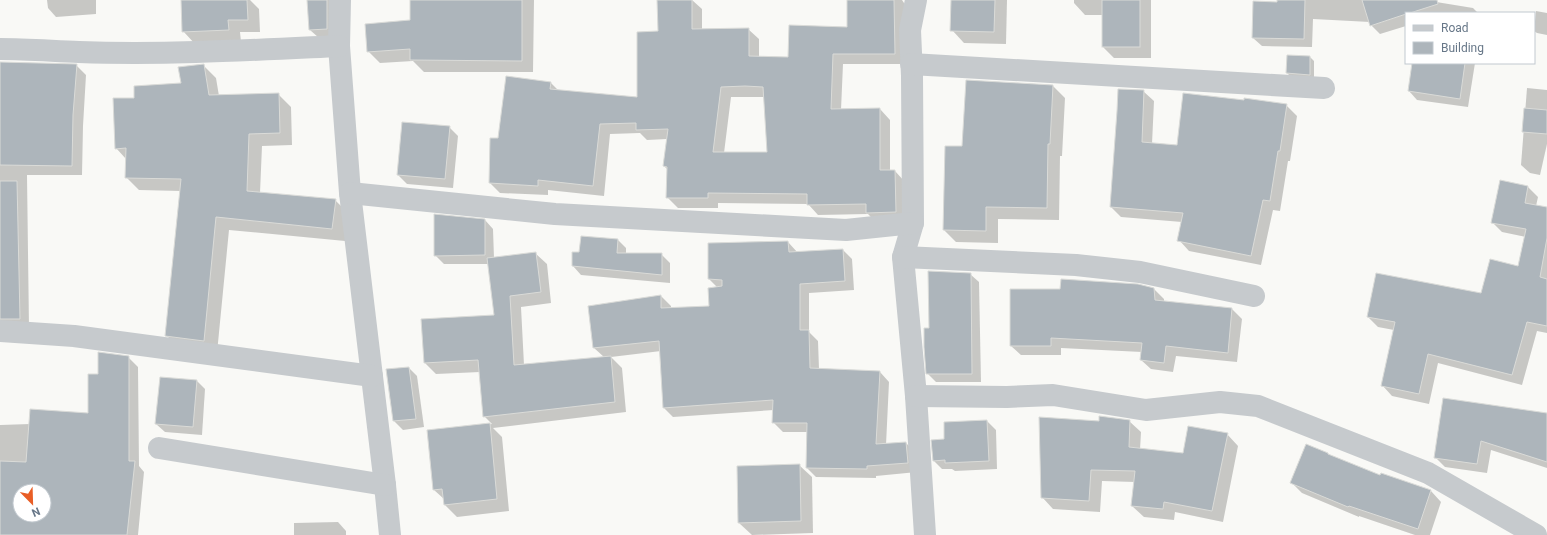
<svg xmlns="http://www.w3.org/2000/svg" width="1547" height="535" viewBox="0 0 1547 535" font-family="Roboto,sans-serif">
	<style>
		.shadow { fill: #0003; fill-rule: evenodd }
		.building { fill: #adb5bb; stroke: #dadbd8; fill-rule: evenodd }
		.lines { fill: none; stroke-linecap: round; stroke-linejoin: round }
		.minor { stroke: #c6cacd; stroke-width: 22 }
	</style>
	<rect width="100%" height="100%" fill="#f9f9f6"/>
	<!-- shadow -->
	<g class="shadow">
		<path d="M47,0H96V14L56,17L48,8Z"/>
		<path d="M182,0H250L259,9L260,32H240L241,42L195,44L183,31Z"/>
		<path d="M308,0H334L335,37L319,38L310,30Z"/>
		<path d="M411,0H534L533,72H424L413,61L380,63L368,51L411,20Z"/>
		<path d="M658,0H692L702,9V30L748,29L759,39V57L789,58L848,28V0H902L904,3V64H843L841,110L880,109L890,120V171H895L905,182L906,222L877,223L868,214L818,215L808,204L718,203V208H678L667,197L668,170L664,166L667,139L647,140L640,133L610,134L604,196L548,190V195L500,193L490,183L498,139L551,83L558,90L638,98L659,32ZM731,97H765L768,154L724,153Z"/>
		<path d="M952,0H1007L1006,44L964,43L952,30Z"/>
		<path d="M1074,0H1151V58H1114L1103,47V15H1085L1074,3Z"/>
		<path d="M1278,0H1424L1473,8L1478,13H1406V26L1380,34L1371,25L1370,22L1313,19L1312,47L1262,46L1253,38L1278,3Z"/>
		<path d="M1536,11L1547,13V35L1537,33L1534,31Z"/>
		<path d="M1310,57L1314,61V78L1291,77L1287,73Z"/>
		<path d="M0,63L76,65L86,75L83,126L82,175H27L29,328L0,329Z"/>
		<path d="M1413,63H1475L1468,107L1417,100L1409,91Z"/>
		<path d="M203,65L216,78L219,96L278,94L291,107L292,145L262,146L260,193L335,200L348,213L345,241L229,230L217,353L179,348L166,335L181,191L139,190L126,177V159L116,148L136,99L182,84Z"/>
		<path d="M1053,86L1065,98L1062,156H1060L1059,220L998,219V243L956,242L944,230L963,147Z"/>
		<path d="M1527,88L1547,90V144L1540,175L1530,173L1521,165Z"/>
		<path d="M1143,91L1154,101L1152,144L1178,146L1286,105L1297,116L1290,161H1288L1280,211L1273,210L1261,265L1189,251L1179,240L1182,222L1121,217L1111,207Z"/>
		<path d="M449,127L458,136L453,188L407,184L398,175Z"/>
		<path d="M1528,187L1538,197L1536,206L1547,208V333L1537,331L1522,385L1438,363L1429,404L1392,396L1382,385L1394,330L1378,327L1368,317L1481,294L1519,267L1526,237L1502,232L1492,222Z"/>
		<path d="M485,220L493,229L494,258L535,253L547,264L551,303L521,307L524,365L604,357L594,348L589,307L661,296L671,306V308L710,307L718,288L709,279L788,242L798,253L843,250L852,259L854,290L809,293V332L818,341L819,369L880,372L889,382L886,445L906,443L916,453L917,472L876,476V478L816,477L807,468L808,432H783L773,422L774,410L673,417L664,408L661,351L611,357L622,368L626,412L493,428L502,437L509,511L457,517L444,504V499L434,490L429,431L492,424L484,416L480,372L436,374L425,363L422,320L495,316L488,264H444L435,255Z"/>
		<path d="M618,240L626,248V254H661L670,263V283L581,275L573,266V253H580Z"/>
		<path d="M970,274L979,282L981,382H936L927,373L930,329Z"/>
		<path d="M1154,289L1164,299V302L1232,309L1242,319L1237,362L1176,356L1173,372L1151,369L1141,360L1142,352L1061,348V355H1021L1011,346Z"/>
		<path d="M128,357L138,367L139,466L144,472L138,535H0V425L30,424L89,414L99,375ZM20,491H44V515H20Z"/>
		<path d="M409,368L417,376L424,427L403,430L394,421Z"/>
		<path d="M197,381L205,389L202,435L165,432L156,424Z"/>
		<path d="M1547,414V468L1491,450L1487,473L1445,467L1435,457Z"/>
		<path d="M987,421L996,430L997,469L955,471L952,469H942L934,461L945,440Z"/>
		<path d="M1129,421L1141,432L1140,450L1184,454L1227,434L1238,446L1223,522L1175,512L1174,520L1144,517L1132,506L1135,482L1102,481L1100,512L1053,509L1042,497L1100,422Z"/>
		<path d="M799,465L812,477L813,533L752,535L739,523Z"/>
		<path d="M1381,474L1431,491L1441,502L1430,535H1415L1359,516V517L1302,493L1291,482L1380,476Z"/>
		<path d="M338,522L346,531V535H294V523Z"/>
	</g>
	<!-- building -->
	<g class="building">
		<path d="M181,0H247L248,20H228L229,30L182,32Z"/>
		<path d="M307,0H327V29L309,30Z"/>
		<path d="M410,0H522V61L410,60V49L367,52L365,24L410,20Z"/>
		<path d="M657,0H692V29L749,28V56L788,57L789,25L847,27V0H894L895,54H833L831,109L880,108V170H895L896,212L866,213V204L807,205V194L708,193V198H666L667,167L663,166L668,129L636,130V123L600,124L593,186L538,180V186L489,183L490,138H498L506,76L551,82L550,89L637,97V32L658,31ZM745,86L763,87L767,152H713L721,87Z"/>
		<path d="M951,0H995L994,32L950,31Z"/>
		<rect x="1102" y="0" width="38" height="47"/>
		<path d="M1277,0H1305L1304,39L1252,38L1253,1L1277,2Z"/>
		<path d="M1362,0H1437L1438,4L1410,13H1406V14L1370,26Z"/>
		<path d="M1287,55L1310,56V75L1286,73Z"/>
		<path d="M0,62L77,64L73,115L72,166L0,165Z"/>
		<path d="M1412,63H1465L1460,99L1408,91Z"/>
		<path d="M204,64L209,95L279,93L280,133L249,134L247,191L336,199L332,229L216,217L204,341L165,336L181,179L125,178L126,148L115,149L113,98H134V86L181,83L178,67Z"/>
		<path d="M966,80L1053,85L1050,144H1048L1047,208L986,207V231L943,230L945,146H962Z"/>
		<path d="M1118,89L1144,90L1142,142L1177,145L1183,93L1244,100V98L1287,104L1280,151H1278L1270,201L1263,200L1251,256L1177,241L1183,213L1110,207L1117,111Z"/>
		<path d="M1524,108L1547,110V134L1522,132Z"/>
		<path d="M402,122L450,126L445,179L397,175Z"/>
		<path d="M1500,180L1528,186L1525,203L1547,207V238L1540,277L1547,279V326L1527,322L1512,375L1428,354L1419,394L1381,386L1395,322L1367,317L1376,273L1481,293L1490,259L1518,266L1526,229L1491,223Z"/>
		<path d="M0,181H17L20,319H0Z"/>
		<path d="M434,214L485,219V255L434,256Z"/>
		<path d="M581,236L618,239L617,253H662V275L572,266V252H579Z"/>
		<path d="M788,241L789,252L843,249L845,281L800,284V330H809L810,368L880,371L876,444L906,442L908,463L867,466V469L806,468L807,423H772L773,400L663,408L659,341L593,348L588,306L661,295V308L709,306L708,288L722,286V280L708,279V243Z"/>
		<path d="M536,252L541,292L510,296L514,365L611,356L615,402L483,417L478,360L424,363L421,319L494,315L487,258Z"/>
		<path d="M928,271L971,273L972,374H926L924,347V328H929Z"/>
		<path d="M1061,279L1138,284L1154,288L1155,300L1232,308L1228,353L1166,346L1164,363L1140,360L1142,343L1051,338V346H1010V289H1060Z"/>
		<path d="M98,352L129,356V461H135L127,535H0V461L26,462L30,409L88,413V374H98ZM20,491H44V515H20Z"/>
		<path d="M409,367L416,419L393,421L386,369Z"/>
		<path d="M160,377L197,380L193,427L155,424Z"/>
		<path d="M1443,398L1547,413V462L1481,441L1477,464L1434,458Z"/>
		<path d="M1099,416L1130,420L1129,447L1183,453L1188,426L1228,433L1212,511L1164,502L1163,509L1131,506L1135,471L1091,470L1089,501L1041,498L1039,417L1099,421Z"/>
		<path d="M987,420L989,461L945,463V460L933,461L931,440L944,439V422Z"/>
		<path d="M490,423L497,499L444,505L442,489L433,490L427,430Z"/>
		<path d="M1306,444L1328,453V454L1380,475L1381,473L1431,490L1418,529L1349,506L1348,507L1290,483Z"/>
		<path d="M800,464L801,521L738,523L737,466Z"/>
	</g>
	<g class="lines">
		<!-- minor -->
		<g class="minor">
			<path d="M340,0L339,46L350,193L385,485L390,535"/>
			<path d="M916,0L910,30L912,76L913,223L903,257L916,396L925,535"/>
			<path d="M0,49C26,49 52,51 79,52C166,55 253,50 339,46"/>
			<path d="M911,64L1324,88"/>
			<path d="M350,193L555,214L846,230L913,223"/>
			<path d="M903,257L1076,265L1140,272L1254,296"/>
			<path d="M0,331L74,336L372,376"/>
			<path d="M916,396L1007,397L1053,395L1146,410L1220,402L1258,406L1428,473L1536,535"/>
			<path d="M159,448L385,485"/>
		</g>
	</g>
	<!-- legend -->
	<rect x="1405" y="12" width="130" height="52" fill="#ffffff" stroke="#c2c9cf"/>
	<rect x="1413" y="25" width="20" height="6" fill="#c6cacd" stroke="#c2c9cf"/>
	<text x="1441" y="32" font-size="12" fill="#677788">Road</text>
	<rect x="1413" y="42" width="20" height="12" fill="#adb5bb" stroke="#c2c9cf"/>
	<text x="1441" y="52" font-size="12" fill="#677788">Building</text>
	<!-- north arrow -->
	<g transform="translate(32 503) rotate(157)"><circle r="19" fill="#ffffff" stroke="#c2c9cf"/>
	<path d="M0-3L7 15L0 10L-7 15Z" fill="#e95e26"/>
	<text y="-6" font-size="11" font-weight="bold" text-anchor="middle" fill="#677788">N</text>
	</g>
</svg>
